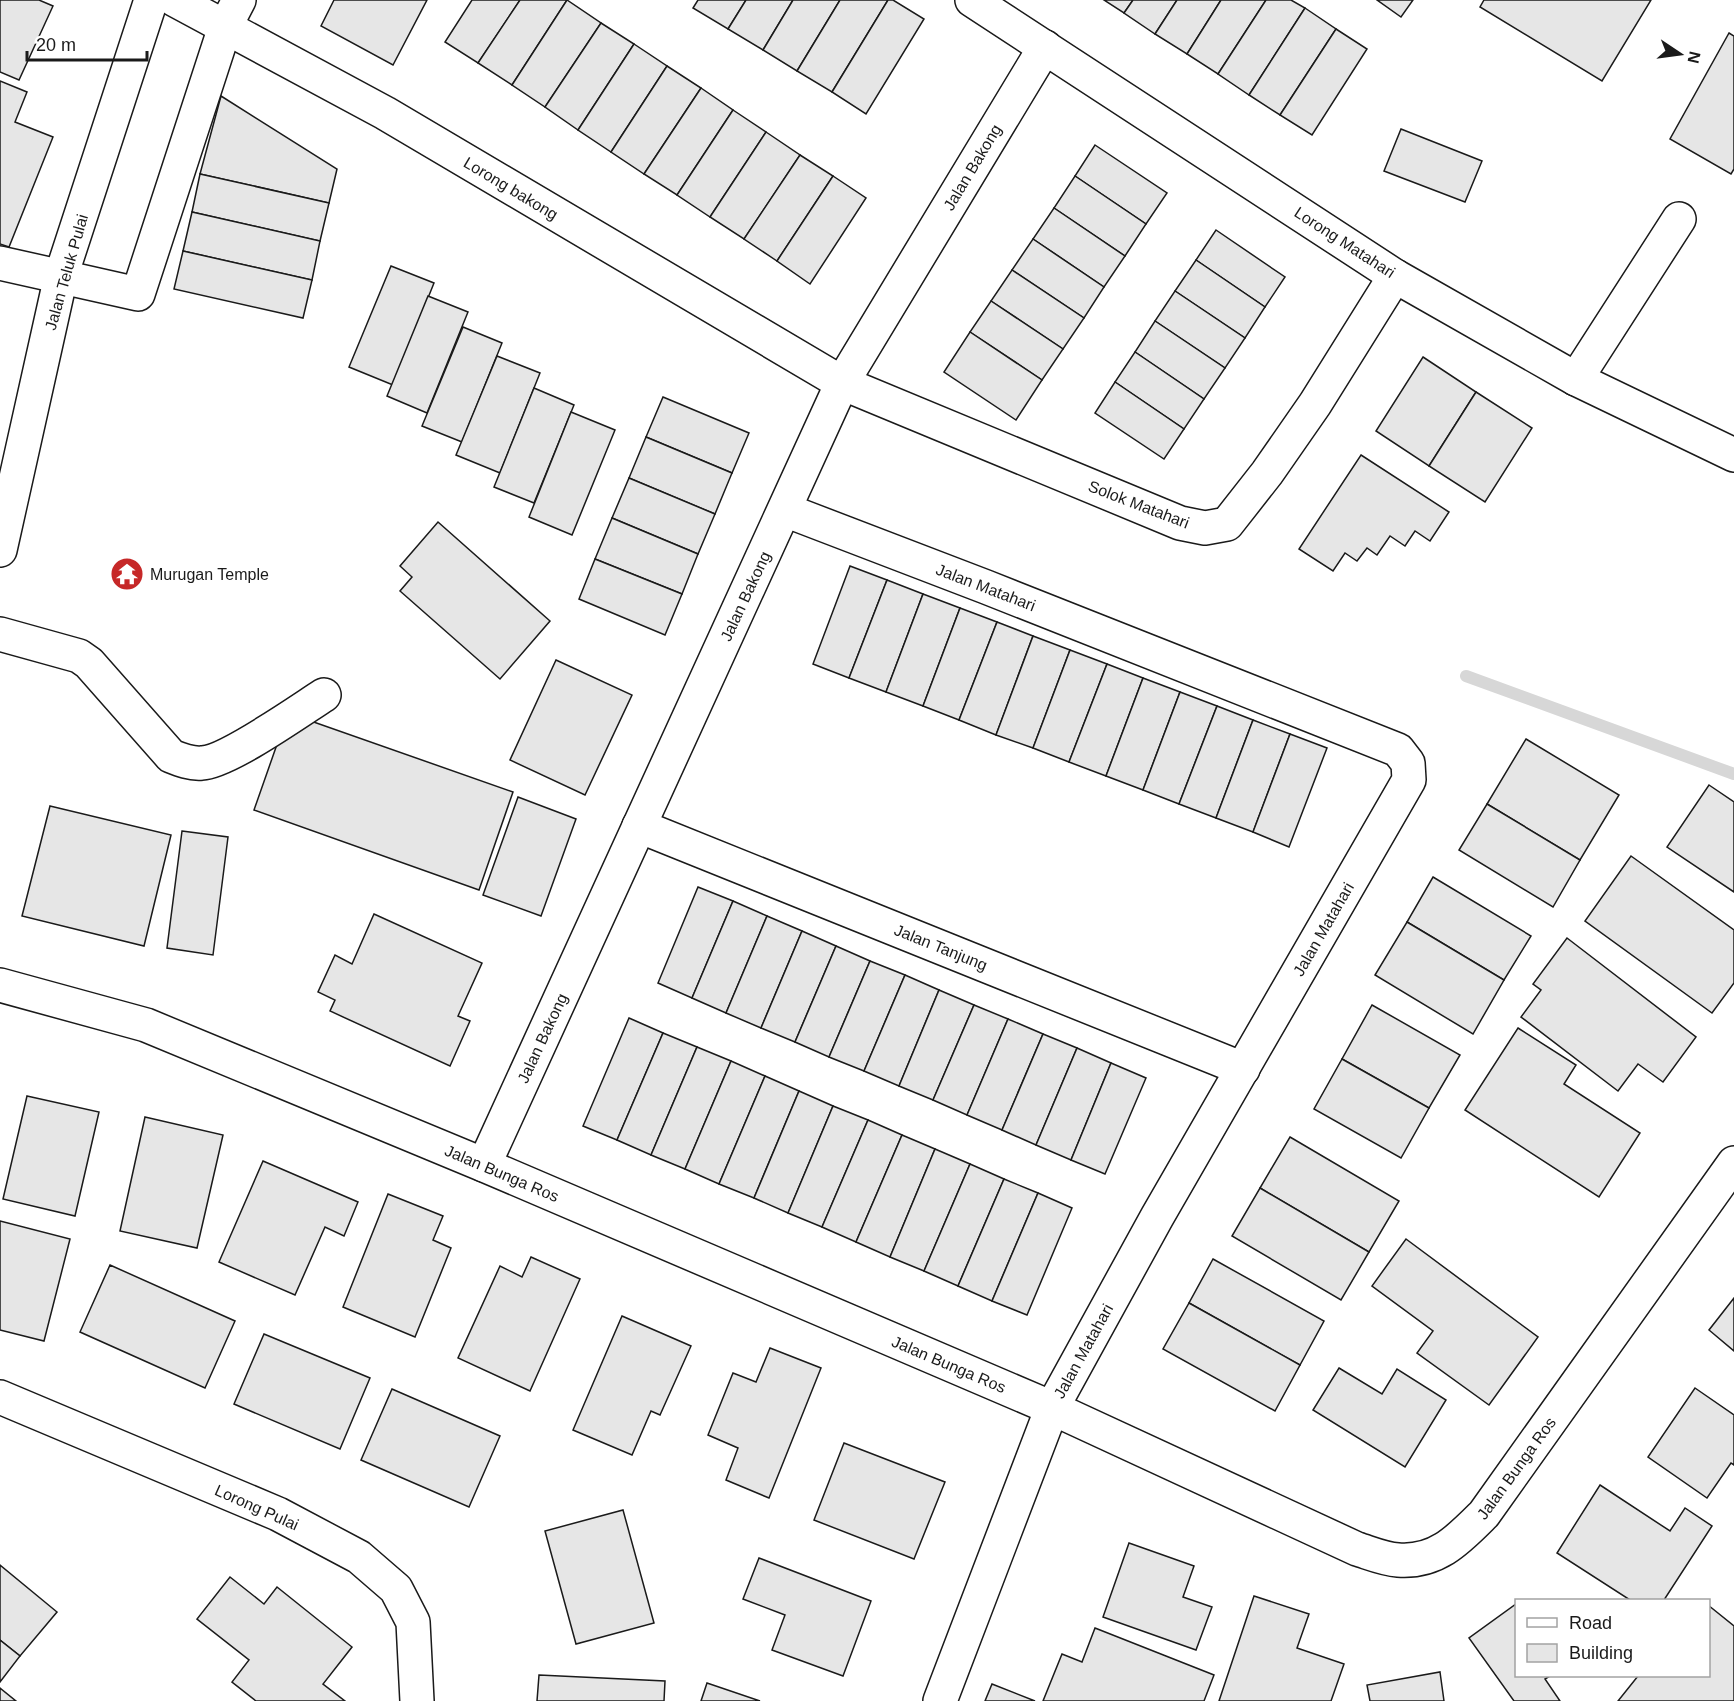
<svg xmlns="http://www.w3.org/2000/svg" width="1734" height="1701" viewBox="0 0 1734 1701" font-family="Helvetica,sans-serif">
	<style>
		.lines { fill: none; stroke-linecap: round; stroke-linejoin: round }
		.stream { stroke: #d7d7d7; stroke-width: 12 }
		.building { fill: #e6e6e6; stroke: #1a1a1a; stroke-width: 1.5 }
		.street-casing { stroke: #1a1a1a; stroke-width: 36 }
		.secondary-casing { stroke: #1a1a1a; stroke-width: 36 }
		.street { stroke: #fff; stroke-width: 33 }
		.secondary { stroke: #fff; stroke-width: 33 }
		.labels { text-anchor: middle; stroke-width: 4.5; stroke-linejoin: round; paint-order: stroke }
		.street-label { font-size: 16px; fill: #1a1a1a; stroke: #fff }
		.poi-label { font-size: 16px; fill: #1a1a1a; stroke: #fff; text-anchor: start }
	</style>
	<rect width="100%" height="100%" fill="#fff"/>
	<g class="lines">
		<!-- stream -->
		<path class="stream" d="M1466,676L1734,774"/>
	</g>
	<!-- building -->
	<g class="building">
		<path d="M0,0H39L53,6L19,80L0,72Z"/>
		<path d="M334,0H427L393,65L321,26Z"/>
		<path d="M472,0H520L478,63L445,42Z"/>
		<path d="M520,0H567L512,85L478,63Z"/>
		<path d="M567,0L601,23L545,107L512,85Z"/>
		<path d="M698,0H746L728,29L693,8Z"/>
		<path d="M746,0H793L763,50L728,29Z"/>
		<path d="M793,0H840L797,71L763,50Z"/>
		<path d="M840,0H888L832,92L797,71Z"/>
		<path d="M888,0H893L924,19L866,114L832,92Z"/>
		<path d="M1104,0H1133L1124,13Z"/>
		<path d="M1133,0H1177L1155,34L1124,13Z"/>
		<path d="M1177,0H1221L1187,54L1155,34Z"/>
		<path d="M1221,0H1266L1218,74L1187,54Z"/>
		<path d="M1266,0H1291L1305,8L1249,95L1218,74Z"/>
		<path d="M1377,0H1413L1401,17Z"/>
		<path d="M1484,0H1651L1602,81L1480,7Z"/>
		<path d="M1305,8L1336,29L1280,115L1249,95Z"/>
		<path d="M601,23L634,44L578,130L545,107Z"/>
		<path d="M1336,29L1367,49L1312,135L1280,115Z"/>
		<path d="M1729,33L1734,36V169L1731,174L1670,139Z"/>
		<path d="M634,44L667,66L611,152L578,130Z"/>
		<path d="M667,66L701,88L644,174L611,152Z"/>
		<path d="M0,81L27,92L15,122L53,137L9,247L0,244Z"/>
		<path d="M701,88L733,110L677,195L644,174Z"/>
		<path d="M221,96L337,169L329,203L200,174Z"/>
		<path d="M733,110L766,132L710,217L677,195Z"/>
		<path d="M1401,129L1482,161L1465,202L1384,171Z"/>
		<path d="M766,132L800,155L744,239L710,217Z"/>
		<path d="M1095,145L1167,193L1146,224L1075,176Z"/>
		<path d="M800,155L833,176L777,261L744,239Z"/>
		<path d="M200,174L329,203L320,241L192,212Z"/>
		<path d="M833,176L866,198L810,284L777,261Z"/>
		<path d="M1075,176L1146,224L1125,256L1054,208Z"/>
		<path d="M1054,208L1125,256L1104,287L1033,239Z"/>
		<path d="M192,212L320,241L312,280L183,251Z"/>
		<path d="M1216,230L1285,277L1265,307L1196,260Z"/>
		<path d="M1033,239L1104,287L1084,318L1012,270Z"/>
		<path d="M183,251L312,280L303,318L174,289Z"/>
		<path d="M1196,260L1265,307L1245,338L1175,291Z"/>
		<path d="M391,266L434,283L393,385L349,367Z"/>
		<path d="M1012,270L1084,318L1063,349L991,301Z"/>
		<path d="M1175,291L1245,338L1225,368L1155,321Z"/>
		<path d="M428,296L468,312L427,413L387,396Z"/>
		<path d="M991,301L1063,349L1042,380L970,332Z"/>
		<path d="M1155,321L1225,368L1204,399L1135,352Z"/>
		<path d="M463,327L502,343L462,442L422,426Z"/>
		<path d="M970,332L1042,380L1016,420L944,372Z"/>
		<path d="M1135,352L1204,399L1184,429L1115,382Z"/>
		<path d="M497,356L540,373L500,473L456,455Z"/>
		<path d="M1423,357L1476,392L1429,466L1376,431Z"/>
		<path d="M1115,382L1184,429L1164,459L1095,413Z"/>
		<path d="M534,388L574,405L534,503L494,487Z"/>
		<path d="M1476,392L1532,428L1485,502L1429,466Z"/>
		<path d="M663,397L749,433L732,473L646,437Z"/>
		<path d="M571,412L615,430L572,535L529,517Z"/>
		<path d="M646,437L732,473L715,514L629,478Z"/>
		<path d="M1361,455L1449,512L1430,541L1415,531L1405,546L1390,536L1377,555L1367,548L1357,561L1345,553L1333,571L1299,549Z"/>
		<path d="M629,478L715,514L698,554L612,518Z"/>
		<path d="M612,518L698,554L682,594L595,559Z"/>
		<path d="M438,522L550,621L500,679L400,591L412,577L400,566Z"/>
		<path d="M595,559L682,594L665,635L579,599Z"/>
		<path d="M850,566L887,580L849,678L813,664Z"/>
		<path d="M887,580L923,594L886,692L849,678Z"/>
		<path d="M923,594L960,608L923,706L886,692Z"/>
		<path d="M960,608L997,622L959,720L923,706Z"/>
		<path d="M997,622L1033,636L996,735L959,720Z"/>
		<path d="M1033,636L1070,650L1033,748L996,735Z"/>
		<path d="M1070,650L1107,664L1069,762L1033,748Z"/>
		<path d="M556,660L632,695L585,795L510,760Z"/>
		<path d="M1107,664L1143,678L1106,776L1069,762Z"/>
		<path d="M1143,678L1180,692L1143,790L1106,776Z"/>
		<path d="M1180,692L1217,706L1179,804L1143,790Z"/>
		<path d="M1217,706L1253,720L1216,818L1179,804Z"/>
		<path d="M288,713L513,792L479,890L254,810Z"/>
		<path d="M1253,720L1290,734L1253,832L1216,818Z"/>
		<path d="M1290,734L1327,748L1289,847L1253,832Z"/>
		<path d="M1526,739L1619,795L1580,860L1487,804Z"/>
		<path d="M1709,785L1734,802V892L1667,847Z"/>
		<path d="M518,797L576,819L541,916L483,895Z"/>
		<path d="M1487,804L1580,860L1553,907L1459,850Z"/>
		<path d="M50,806L171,835L144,946L22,916Z"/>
		<path d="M182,831L228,837L213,955L167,948Z"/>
		<path d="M1631,856L1734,930V983L1712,1013L1585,921Z"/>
		<path d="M1433,877L1531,936L1504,980L1407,922Z"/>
		<path d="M698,887L733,901L692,998L658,983Z"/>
		<path d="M733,901L767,916L726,1013L692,998Z"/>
		<path d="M374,914L482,963L458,1016L470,1021L450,1066L330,1011L335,1000L318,992L335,955L352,964Z"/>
		<path d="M767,916L802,931L761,1028L726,1013Z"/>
		<path d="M1407,922L1504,980L1473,1034L1375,975Z"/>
		<path d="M802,931L836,946L795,1042L761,1028Z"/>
		<path d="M1567,938L1696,1037L1663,1082L1638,1064L1618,1091L1521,1017L1541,990L1533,984Z"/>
		<path d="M836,946L870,961L829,1057L795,1042Z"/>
		<path d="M870,961L905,975L864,1071L829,1057Z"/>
		<path d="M905,975L939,990L899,1086L864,1071Z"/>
		<path d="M939,990L974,1005L933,1100L899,1086Z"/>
		<path d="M974,1005L1008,1019L967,1115L933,1100Z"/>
		<path d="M1372,1005L1460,1055L1429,1108L1342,1059Z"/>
		<path d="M629,1018L663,1033L617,1140L583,1126Z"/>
		<path d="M1008,1019L1043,1034L1002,1130L967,1115Z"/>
		<path d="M1518,1028L1576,1065L1564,1084L1640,1133L1599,1197L1465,1110Z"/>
		<path d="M663,1033L697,1047L651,1155L617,1140Z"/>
		<path d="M1043,1034L1077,1048L1036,1145L1002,1130Z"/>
		<path d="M697,1047L731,1061L685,1169L651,1155Z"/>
		<path d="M1077,1048L1111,1063L1071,1160L1036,1145Z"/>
		<path d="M1342,1059L1429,1108L1401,1158L1314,1109Z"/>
		<path d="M731,1061L765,1076L719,1184L685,1169Z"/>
		<path d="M1111,1063L1146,1078L1105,1174L1071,1160Z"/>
		<path d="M765,1076L799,1091L754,1198L719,1184Z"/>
		<path d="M799,1091L833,1106L788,1213L754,1198Z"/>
		<path d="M27,1096L99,1112L75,1216L3,1199Z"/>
		<path d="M833,1106L868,1120L822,1227L788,1213Z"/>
		<path d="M145,1117L223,1135L197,1248L120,1231Z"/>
		<path d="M868,1120L902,1135L856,1242L822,1227Z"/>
		<path d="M902,1135L935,1149L890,1257L856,1242Z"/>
		<path d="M1290,1137L1399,1201L1369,1252L1260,1188Z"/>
		<path d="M935,1149L970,1164L924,1271L890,1257Z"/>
		<path d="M263,1161L358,1202L344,1236L325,1227L295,1295L219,1262Z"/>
		<path d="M970,1164L1004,1179L958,1286L924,1271Z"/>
		<path d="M1004,1179L1038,1193L992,1301L958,1286Z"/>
		<path d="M1260,1188L1369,1252L1341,1300L1232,1236Z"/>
		<path d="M1038,1193L1072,1208L1027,1315L992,1301Z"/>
		<path d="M388,1194L443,1216L433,1240L451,1248L415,1337L343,1307Z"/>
		<path d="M0,1221L70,1239L44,1341L0,1330Z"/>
		<path d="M1406,1239L1538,1337L1489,1405L1417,1353L1433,1331L1372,1286Z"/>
		<path d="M531,1257L580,1279L530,1391L458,1358L500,1266L522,1277Z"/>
		<path d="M1213,1259L1324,1321L1300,1365L1189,1303Z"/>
		<path d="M110,1265L235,1321L205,1388L80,1332Z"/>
		<path d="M1734,1298V1351L1709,1330Z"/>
		<path d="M1189,1303L1300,1365L1275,1411L1163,1349Z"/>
		<path d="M622,1316L691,1346L660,1415L651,1411L632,1455L573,1430Z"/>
		<path d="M264,1334L370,1378L340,1449L234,1404Z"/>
		<path d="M770,1348L821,1368L769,1498L726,1480L738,1448L708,1435L733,1373L756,1382Z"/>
		<path d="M1339,1368L1382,1394L1397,1369L1446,1400L1405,1467L1313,1410Z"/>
		<path d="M1695,1388L1734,1415V1465L1731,1463L1707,1498L1648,1457Z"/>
		<path d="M392,1389L500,1436L469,1507L361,1460Z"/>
		<path d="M844,1443L945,1482L914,1559L814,1520Z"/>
		<path d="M1600,1485L1670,1531L1685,1508L1712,1526L1664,1600H1630L1557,1553Z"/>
		<path d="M623,1510L654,1623L576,1644L545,1531Z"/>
		<path d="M1129,1543L1194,1566L1183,1597L1212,1607L1196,1650L1103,1617Z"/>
		<path d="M759,1558L871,1601L843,1676L772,1650L785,1615L743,1599Z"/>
		<path d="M0,1565L57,1612L20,1656L0,1640Z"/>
		<path d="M230,1577L264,1604L277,1587L352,1647L323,1684L345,1701H256L232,1682L249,1660L197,1619Z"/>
		<path d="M1254,1596L1309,1614L1297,1648L1344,1664L1331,1701H1219Z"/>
		<path d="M1516,1604V1676H1550L1545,1679L1560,1701H1514L1469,1638Z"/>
		<path d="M1708,1605L1734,1626V1701H1618L1638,1676H1708Z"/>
		<path d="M1095,1628L1214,1675L1204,1701H1043L1062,1654L1082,1662Z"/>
		<path d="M0,1640L20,1656L0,1682Z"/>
		<path d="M1440,1672L1444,1701H1370L1367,1685Z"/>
		<path d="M539,1675L665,1681L664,1701H537Z"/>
		<path d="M707,1683L760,1701H701Z"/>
		<path d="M992,1684L1035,1701H985Z"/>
		<path d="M0,1688L16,1701H0Z"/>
	</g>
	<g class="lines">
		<defs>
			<g id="street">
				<path d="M175,0L385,113L842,383L1180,523L1205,528L1227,524L1267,473L1315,404L1395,276"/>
				<path d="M972,0L1395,276L1576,379L1734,455"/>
				<path d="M0,263L138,294L225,27L239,0"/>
				<path d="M1576,379L1679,219"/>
				<path d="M785,510L986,587L1398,750L1408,763L1409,780L1157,1217L1052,1408L940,1701"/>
				<path d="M0,634L79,656L89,663L171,756C181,760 191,764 202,763C227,762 299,711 324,695"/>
				<path d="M639,826L1243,1069"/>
				<path d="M0,985L146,1025L484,1165L1052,1408L1357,1549C1370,1553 1384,1559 1398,1560C1437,1563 1459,1539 1484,1514L1734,1163"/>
				<path d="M484,1165L842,383L1045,47"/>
				<path d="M0,1397L278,1514L359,1557L396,1589L413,1622L417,1701"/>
			</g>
			<path id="secondary" d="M0,550L61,276L151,0"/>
		</defs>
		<!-- street casing -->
		<use href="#street" class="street-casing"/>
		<!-- secondary casing -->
		<use href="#secondary" class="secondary-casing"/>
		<!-- street -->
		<use href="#street" class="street"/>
		<!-- secondary -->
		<use href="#secondary" class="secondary"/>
	</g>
	<!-- icons -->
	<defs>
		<symbol id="temple-disc" viewBox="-11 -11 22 22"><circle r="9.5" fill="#c62828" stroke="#fff"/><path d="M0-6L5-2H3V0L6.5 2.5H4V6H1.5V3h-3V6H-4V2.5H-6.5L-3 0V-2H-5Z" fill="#fff"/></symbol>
	</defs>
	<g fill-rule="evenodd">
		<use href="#temple-disc" x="108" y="555" width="38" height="38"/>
	</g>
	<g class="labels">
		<!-- street labels -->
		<g class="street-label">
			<text transform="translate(972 167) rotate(-59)" y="6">Jalan Bakong</text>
			<text transform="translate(511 188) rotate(31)" y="6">Lorong bakong</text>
			<text transform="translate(1345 242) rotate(33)" y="6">Lorong Matahari</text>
			<text transform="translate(66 272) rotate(-74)" y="6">Jalan Teluk Pulai</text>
			<text transform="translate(1139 504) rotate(21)" y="6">Solok Matahari</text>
			<text transform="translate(986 587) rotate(21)" y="6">Jalan Matahari</text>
			<text transform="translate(745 596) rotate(-65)" y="6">Jalan Bakong</text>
			<text transform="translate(1323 929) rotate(-60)" y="6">Jalan Matahari</text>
			<text transform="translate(941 947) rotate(22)" y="6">Jalan Tanjung</text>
			<text transform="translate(542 1038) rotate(-65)" y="6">Jalan Bakong</text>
			<text transform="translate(502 1173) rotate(23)" y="6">Jalan Bunga Ros</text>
			<text transform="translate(1083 1351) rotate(-61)" y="6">Jalan Matahari</text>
			<text transform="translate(949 1364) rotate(23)" y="6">Jalan Bunga Ros</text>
			<text transform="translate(1516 1468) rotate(-54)" y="6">Jalan Bunga Ros</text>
			<text transform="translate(257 1507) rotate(24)" y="6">Lorong Pulai</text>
		</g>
		<!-- poi labels -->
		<g class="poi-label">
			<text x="150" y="580">Murugan Temple</text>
		</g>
	</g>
	<!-- legend -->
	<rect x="1515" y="1599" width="195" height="78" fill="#ffffff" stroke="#a3a3a3" stroke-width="1.5"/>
	<rect x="1527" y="1618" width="30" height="9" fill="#ffffff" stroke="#a3a3a3" stroke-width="1.5"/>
	<text x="1569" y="1629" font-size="18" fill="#1a1a1a">Road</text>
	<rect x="1527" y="1644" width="30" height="18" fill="#e6e6e6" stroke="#a3a3a3" stroke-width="1.5"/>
	<text x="1569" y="1659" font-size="18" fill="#1a1a1a">Building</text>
	<!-- north arrow -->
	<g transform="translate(1680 54) rotate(103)" stroke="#ffffff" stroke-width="4.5" paint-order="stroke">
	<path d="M0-4.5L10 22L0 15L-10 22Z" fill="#1a1a1a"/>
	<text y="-9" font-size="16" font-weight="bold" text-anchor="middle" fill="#1a1a1a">N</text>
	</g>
	<!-- scale -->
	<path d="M27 51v9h120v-9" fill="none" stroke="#1a1a1a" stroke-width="3"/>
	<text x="36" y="51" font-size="18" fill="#1a1a1a" stroke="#ffffff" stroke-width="4.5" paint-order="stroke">20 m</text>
</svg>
